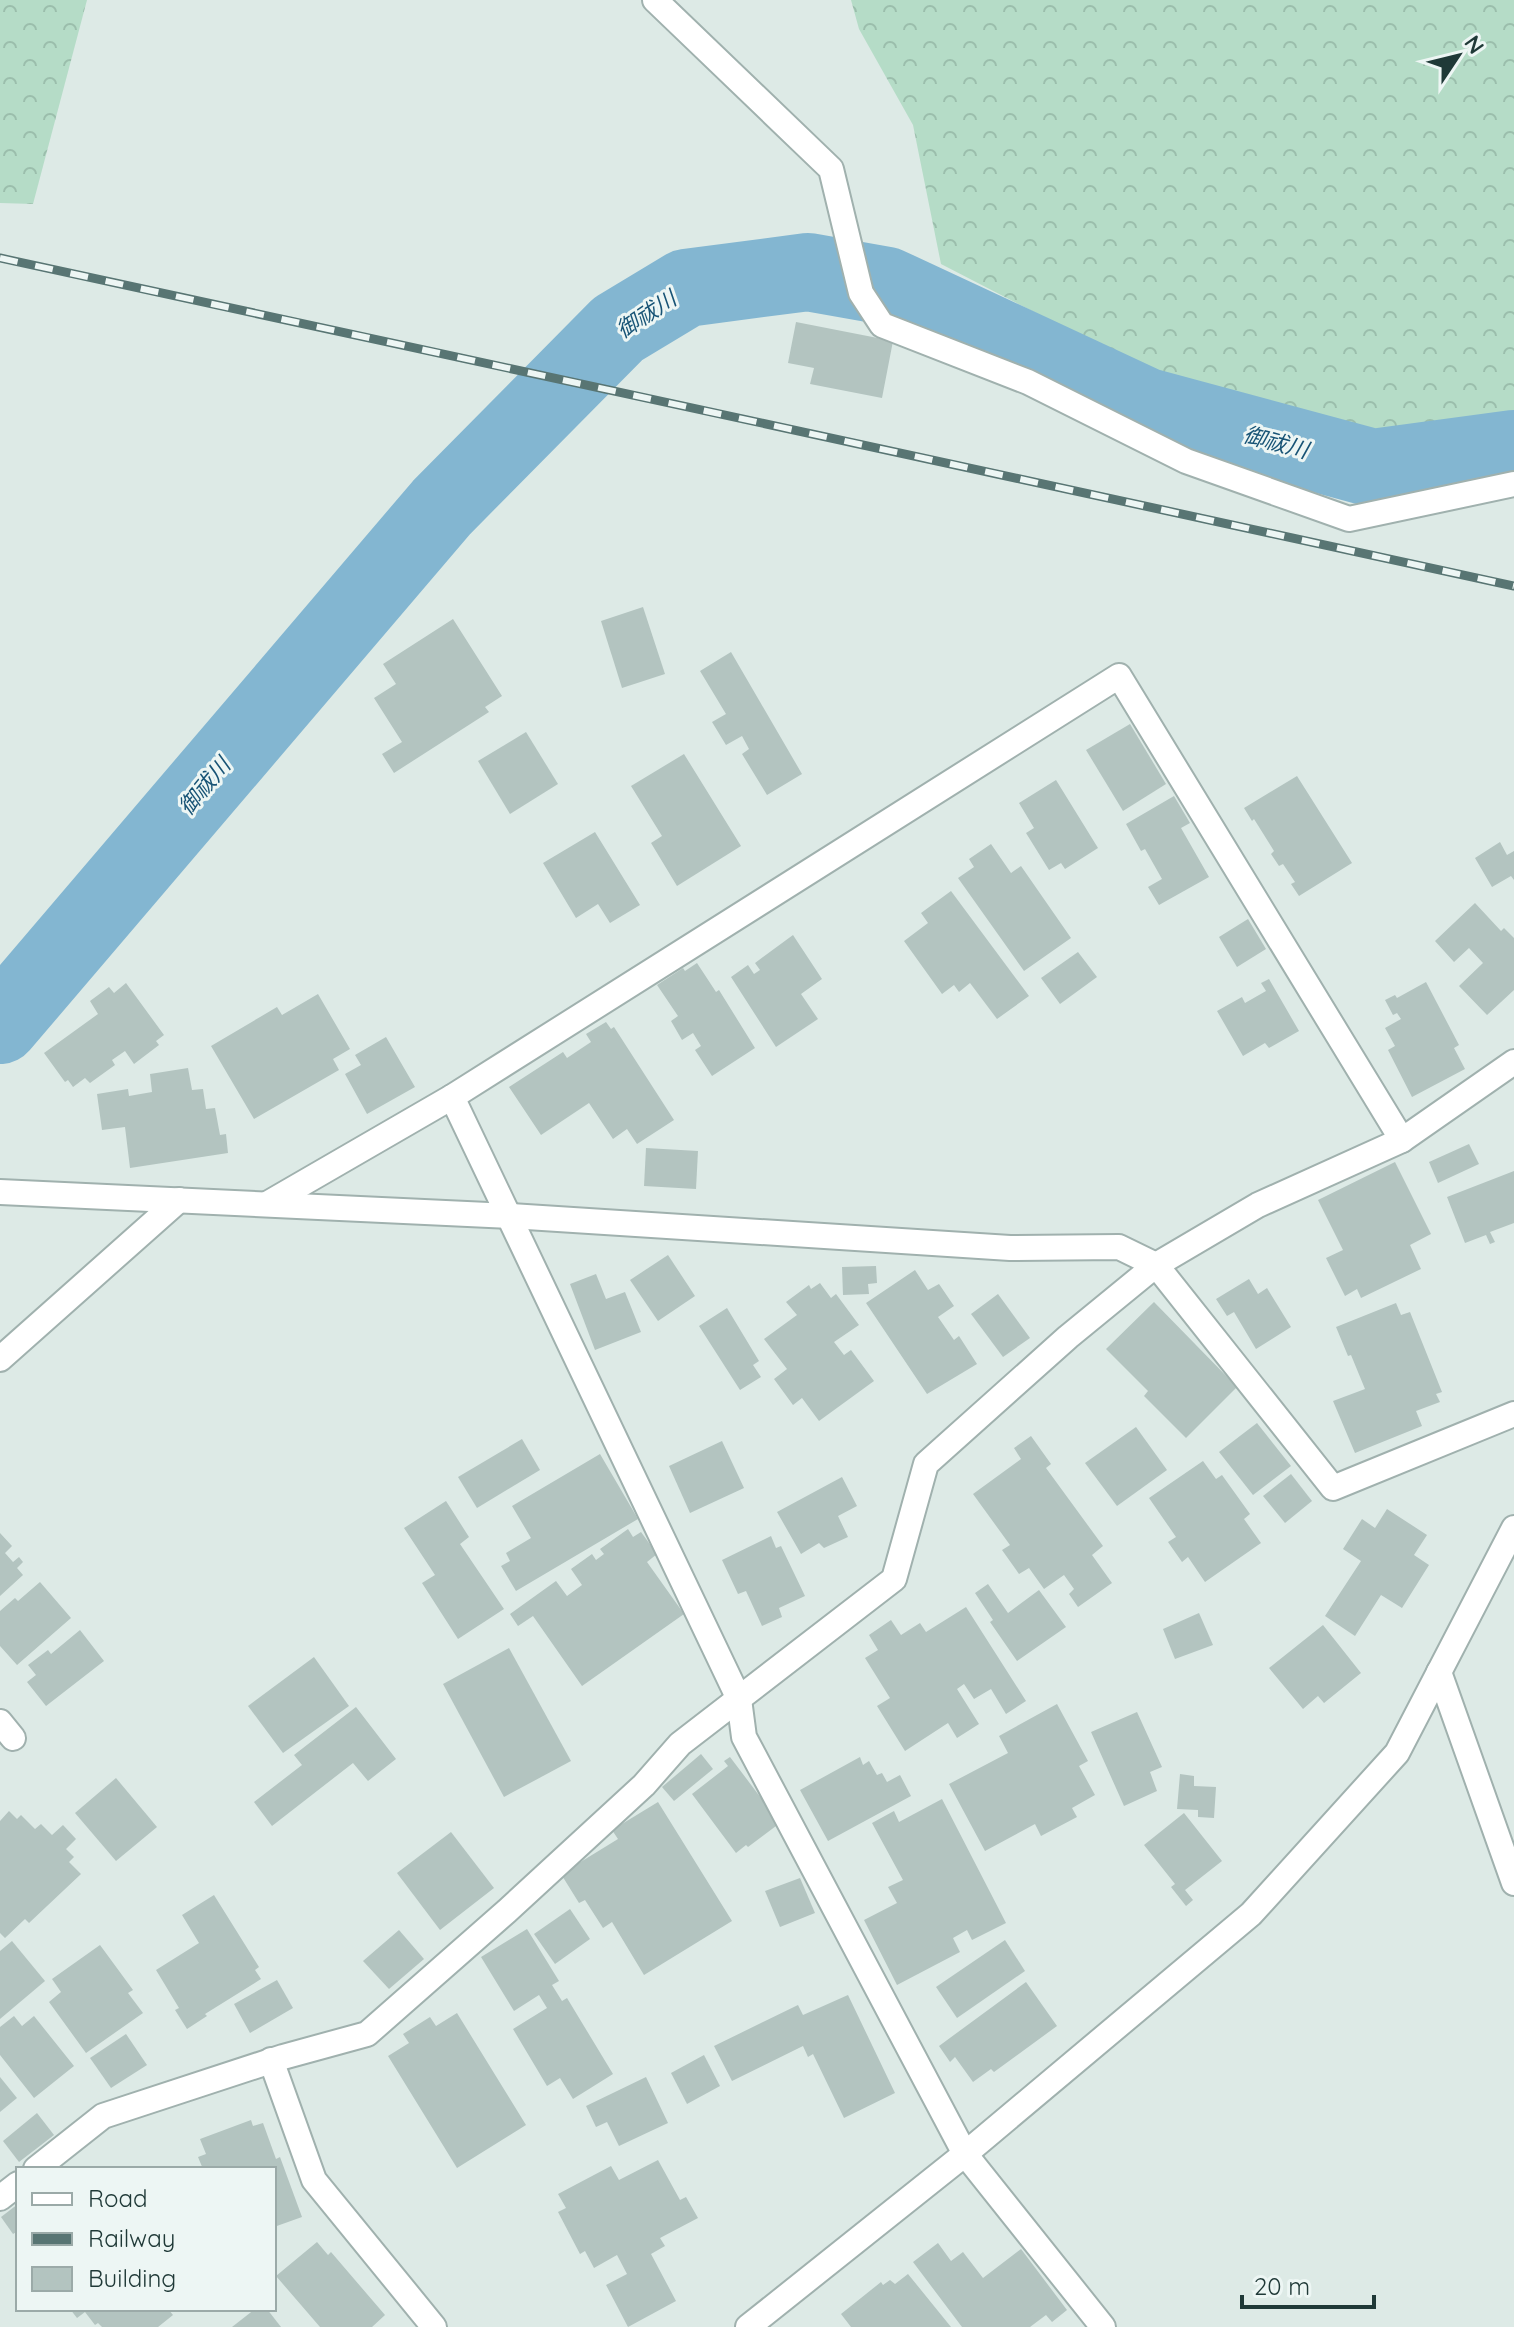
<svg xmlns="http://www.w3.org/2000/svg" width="1514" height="2327" viewBox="0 0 1514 2327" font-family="Quicksand,'Noto Sans JP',sans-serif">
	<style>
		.forest { fill: url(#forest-crowns) }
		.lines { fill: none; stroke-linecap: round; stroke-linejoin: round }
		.river { stroke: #83b6d1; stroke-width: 78 }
		.building { fill: #b3c4c0 }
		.minor-casing { stroke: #a0b1ae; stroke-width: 28 }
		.minor { stroke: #fff; stroke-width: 24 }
		.rail-casing { stroke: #587573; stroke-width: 9 }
		.rail { stroke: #edf6f4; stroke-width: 6; stroke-dasharray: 18; stroke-linecap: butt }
		.labels { text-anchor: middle; stroke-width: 6; stroke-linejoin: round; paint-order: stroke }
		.water-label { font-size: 22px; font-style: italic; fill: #185476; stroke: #edf6f4 }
	</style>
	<defs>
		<pattern id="forest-crowns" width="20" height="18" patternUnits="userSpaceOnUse" patternTransform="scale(2)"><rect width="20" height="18" fill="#b5dcc7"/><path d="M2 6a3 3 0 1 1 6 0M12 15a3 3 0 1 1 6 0" fill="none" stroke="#9bbeac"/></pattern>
	</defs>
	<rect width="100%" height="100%" fill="#ddeae6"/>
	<!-- forest -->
	<g class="forest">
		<path d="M0,0H87L33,204L0,203Z"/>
		<path d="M851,0H1514V426L1362,439L1197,396L941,264L913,125L859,29Z"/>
	</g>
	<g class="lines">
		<!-- river -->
		<path class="river" d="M0,1025L442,507L618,329L686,288L808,272L887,286L1147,407L1373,468L1514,449"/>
	</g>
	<!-- building -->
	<g class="building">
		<path d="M796,322L893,341L882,398L810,384L814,368L788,363Z"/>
		<path d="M643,607L665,674L622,688L601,621Z"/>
		<path d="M453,619L502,696L485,707L489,712L394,773L382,754L402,742L374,698L396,684L383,664Z"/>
		<path d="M731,652L802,774L767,795L742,754L749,749L742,736L726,745L712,722L726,714L700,671Z"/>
		<path d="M1130,724L1166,784L1123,811L1086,750Z"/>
		<path d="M526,732L558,784L510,814L478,761Z"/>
		<path d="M684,754L741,846L677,886L651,843L662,836L631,786Z"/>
		<path d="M1297,776L1352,863L1299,896L1291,884L1295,882L1283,864L1279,866L1271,854L1274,851L1254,819L1252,821L1244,808Z"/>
		<path d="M1056,780L1098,848L1065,869L1061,863L1049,870L1026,833L1034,828L1019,803Z"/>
		<path d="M1174,796L1190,823L1181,828L1209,877L1159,905L1148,887L1162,879L1145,849L1141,851L1126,824Z"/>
		<path d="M595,832L640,905L610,923L598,904L576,918L543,863Z"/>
		<path d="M1500,842L1507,855L1514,851V880L1511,876L1492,887L1475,858Z"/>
		<path d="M991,844L1011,873L1021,866L1071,938L1024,971L958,878L974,867L969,859Z"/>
		<path d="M951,891L1029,996L997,1019L970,983L959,992L954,985L942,994L904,941L928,923L921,913Z"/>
		<path d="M1475,903L1501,931L1504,928L1514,938V990L1487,1015L1459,986L1483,963L1469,948L1454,962L1435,941Z"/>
		<path d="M1248,919L1266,949L1237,967L1219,937Z"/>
		<path d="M793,935L822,979L801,994L818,1019L776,1047L731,977L748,965L754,974L760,970L755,963Z"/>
		<path d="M1078,952L1097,977L1060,1004L1041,978Z"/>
		<path d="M697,963L716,992L719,990L755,1048L712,1076L695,1050L701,1046L693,1033L682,1040L671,1021L678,1016L657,985L683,968L685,971Z"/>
		<path d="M1269,979L1299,1031L1269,1048L1265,1043L1243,1056L1217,1011L1242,997L1245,1003L1266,991L1261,983Z"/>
		<path d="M1426,982L1459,1045L1454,1048L1465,1069L1412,1097L1388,1050L1395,1046L1385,1028L1401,1019L1397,1013L1393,1015L1385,1000L1395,995L1397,998Z"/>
		<path d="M126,983L164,1035L156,1041L159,1045L134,1064L125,1051L112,1060L115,1065L90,1083L85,1078L73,1087L68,1080L65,1082L44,1053L98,1014L90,1001L109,987L114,993Z"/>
		<path d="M318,994L350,1049L333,1059L339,1070L254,1119L211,1046L277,1007L282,1015Z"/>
		<path d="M606,1022L611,1029L614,1027L674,1120L637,1144L627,1129L613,1139L589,1103L541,1135L509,1087L563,1052L567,1058L591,1042L586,1034Z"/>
		<path d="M386,1037L415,1087L367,1114L345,1074L361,1065L355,1055Z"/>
		<path d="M188,1068L192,1090L203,1089L206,1109L215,1108L220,1135L226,1134L228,1153L130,1168L125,1127L102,1130L97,1094L128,1089L129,1096L152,1092L150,1074Z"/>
		<path d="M1469,1144L1479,1164L1438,1183L1429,1162Z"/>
		<path d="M646,1148L698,1151L696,1189L644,1186Z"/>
		<path d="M1395,1162L1431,1234L1410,1245L1421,1269L1361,1298L1357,1289L1345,1296L1326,1258L1343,1250L1318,1200Z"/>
		<path d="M1514,1171V1223L1490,1232L1495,1242L1490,1244L1486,1235L1465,1243L1447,1197Z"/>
		<path d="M668,1255L695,1296L658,1321L630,1280Z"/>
		<path d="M876,1266L877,1283L868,1284L869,1294L843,1295L842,1267Z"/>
		<path d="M915,1270L928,1290L939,1284L954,1306L938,1317L954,1340L959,1336L977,1364L927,1394L866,1303Z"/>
		<path d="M596,1274L606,1299L625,1292L641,1332L595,1350L570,1284Z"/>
		<path d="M1249,1279L1258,1294L1267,1288L1291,1327L1256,1349L1234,1312L1227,1316L1216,1299Z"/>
		<path d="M820,1283L831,1298L836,1294L859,1325L834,1342L844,1355L851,1350L874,1381L819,1421L802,1398L793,1405L774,1379L787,1369L764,1339L797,1315L786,1302L809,1285L811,1289Z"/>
		<path d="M998,1294L1030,1338L1003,1357L971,1314Z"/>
		<path d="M1154,1302L1237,1387L1186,1438L1144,1396L1148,1391L1106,1349Z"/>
		<path d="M1396,1303L1401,1315L1410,1312L1442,1392L1436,1394L1440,1402L1416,1411L1422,1426L1355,1453L1333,1401L1365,1389L1351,1355L1348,1356L1336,1327Z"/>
		<path d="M727,1308L759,1361L753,1365L761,1377L740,1390L699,1326Z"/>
		<path d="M1257,1423L1291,1466L1253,1495L1219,1452Z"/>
		<path d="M1136,1427L1167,1470L1117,1506L1085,1463Z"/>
		<path d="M1031,1436L1051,1464L1046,1468L1103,1546L1092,1555L1112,1583L1078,1607L1069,1594L1074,1589L1064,1575L1044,1589L1029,1568L1019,1574L1002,1550L1010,1545L973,1494L1021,1459L1014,1448Z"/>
		<path d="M522,1439L540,1470L477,1508L458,1477Z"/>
		<path d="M722,1441L744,1488L690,1513L669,1466Z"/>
		<path d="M600,1454L638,1519L516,1591L501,1566L510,1561L506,1553L531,1538L512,1506Z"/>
		<path d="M1203,1461L1216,1479L1222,1475L1250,1514L1244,1519L1261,1543L1205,1582L1188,1557L1182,1562L1168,1542L1176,1537L1149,1498Z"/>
		<path d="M1291,1474L1312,1501L1285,1523L1263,1496Z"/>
		<path d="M842,1477L857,1506L838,1516L848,1537L824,1548L819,1543L801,1554L777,1512Z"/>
		<path d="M446,1501L469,1537L460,1544L504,1609L458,1639L422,1583L435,1575L404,1528Z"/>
		<path d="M1387,1509L1427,1535L1414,1555L1429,1565L1402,1608L1381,1595L1355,1636L1325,1616L1361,1561L1343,1549L1362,1519L1375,1528Z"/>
		<path d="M628,1529L633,1537L641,1532L657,1554L647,1562L684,1614L582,1686L533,1616L518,1626L510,1614L556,1581L567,1596L582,1585L571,1569L592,1554L596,1560L604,1554L600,1549Z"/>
		<path d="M0,1533L12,1546L5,1553L13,1562L19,1557L23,1562L17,1568L23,1575L0,1596Z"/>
		<path d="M771,1536L776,1548L781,1546L805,1596L779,1608L782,1617L762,1626L746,1591L738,1594L722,1560Z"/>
		<path d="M40,1582L71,1618L17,1665L0,1646V1611L15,1598L18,1601Z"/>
		<path d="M988,1584L1008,1613L1039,1590L1066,1627L1017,1661L990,1622L993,1620L975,1593Z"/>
		<path d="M966,1607L1026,1701L1006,1714L991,1689L974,1699L964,1684L957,1689L979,1724L957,1738L948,1723L905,1751L877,1706L890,1698L865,1658L878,1650L869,1635L891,1620L901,1635L920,1623L926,1632Z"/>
		<path d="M1199,1613L1213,1645L1175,1659L1163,1629Z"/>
		<path d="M1323,1625L1361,1673L1324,1703L1318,1696L1303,1709L1269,1668Z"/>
		<path d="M80,1630L104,1661L46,1706L27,1682L36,1675L28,1665L48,1650L51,1654Z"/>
		<path d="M509,1648L571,1761L504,1797L443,1684Z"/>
		<path d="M314,1657L349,1706L283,1753L248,1706Z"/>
		<path d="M1057,1704L1088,1761L1079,1766L1095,1795L1072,1808L1077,1817L1041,1836L1035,1824L985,1851L949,1784L1008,1753L999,1736Z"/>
		<path d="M356,1707L396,1759L368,1781L353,1763L272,1826L254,1802L302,1765L294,1755Z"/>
		<path d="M1137,1712L1162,1767L1150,1772L1157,1791L1124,1806L1091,1732Z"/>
		<path d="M701,1754L713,1769L674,1801L662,1787Z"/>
		<path d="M730,1757L780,1823L748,1847L746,1845L736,1853L692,1794L728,1766L724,1761Z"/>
		<path d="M860,1757L863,1765L869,1761L877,1775L882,1773L887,1782L900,1775L911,1796L828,1841L800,1790Z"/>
		<path d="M1180,1774L1194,1776V1786L1216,1787L1214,1818L1198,1817V1810L1177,1809Z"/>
		<path d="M116,1778L157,1827L116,1861L75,1813Z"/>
		<path d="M942,1799L1006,1923L972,1940L967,1930L953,1938L960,1952L897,1985L864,1920L897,1903L888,1887L903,1880L872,1823L894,1811L899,1822Z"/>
		<path d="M658,1802L732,1921L644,1975L612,1922L603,1928L585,1900L579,1903L561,1874L618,1839L612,1830Z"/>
		<path d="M9,1811L17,1819L21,1815L35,1829L41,1824L52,1835L63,1825L76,1839L66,1849L74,1857L69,1862L81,1874L29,1923L25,1919L5,1938L0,1933V1821Z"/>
		<path d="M1184,1813L1222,1861L1185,1890L1193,1900L1186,1906L1171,1887L1175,1884L1144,1845Z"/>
		<path d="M451,1832L494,1888L440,1930L397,1873Z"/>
		<path d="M800,1878L815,1913L780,1927L765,1891Z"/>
		<path d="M214,1895L259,1967L255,1970L261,1979L205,2014L207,2016L187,2029L175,2010L179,2008L156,1970L199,1943L182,1915Z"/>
		<path d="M570,1909L590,1939L555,1964L534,1934Z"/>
		<path d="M527,1929L559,1981L552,1985L562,2001L567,1998L613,2074L573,2099L560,2078L547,2086L513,2029L547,2008L539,1995L514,2011L481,1957Z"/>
		<path d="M399,1930L424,1959L389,1989L363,1961Z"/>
		<path d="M1005,1940L1025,1971L957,2018L936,1987Z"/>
		<path d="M12,1941L45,1981L0,2019V1951Z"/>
		<path d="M100,1945L133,1990L128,1993L143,2013L86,2053L49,2002L61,1992L52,1979Z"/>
		<path d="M277,1980L293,2008L250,2033L234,2004Z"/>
		<path d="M1026,1982L1057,2026L994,2072L991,2069L973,2082L955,2057L950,2062L939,2046Z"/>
		<path d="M848,1995L895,2093L844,2118L813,2054L808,2057L803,2046L732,2081L714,2046L798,2005L803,2015Z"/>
		<path d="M457,2013L526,2125L457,2168L388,2056L409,2043L403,2034L430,2017L436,2026Z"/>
		<path d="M14,2016L22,2026L34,2016L74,2066L34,2098L0,2055V2027Z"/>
		<path d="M126,2034L147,2065L111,2088L90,2058Z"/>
		<path d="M704,2055L720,2086L687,2104L671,2073Z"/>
		<path d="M0,2077L17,2098L0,2112Z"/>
		<path d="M646,2077L668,2123L619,2146L607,2122L596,2127L586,2106Z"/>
		<path d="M37,2113L54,2135L19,2162L3,2141Z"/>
		<path d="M251,2120L253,2126L263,2123L276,2159L280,2157L302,2217L274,2227V2169H203L198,2157L206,2154L200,2139Z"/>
		<path d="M658,2160L680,2200L686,2197L698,2218L660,2238L665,2246L651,2254L676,2301L628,2327L606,2285L627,2274L617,2255L594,2268L585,2251L580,2254L558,2212L566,2208L558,2194L611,2166L619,2180Z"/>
		<path d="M18,2204V2231L13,2234L1,2217Z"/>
		<path d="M317,2242L328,2255L331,2252L385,2315L372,2327H320L276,2276Z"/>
		<path d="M938,2243L951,2261L963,2252L983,2278L1021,2249L1067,2310L1052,2322L1046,2315L1030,2327H962L913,2262Z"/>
		<path d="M908,2274L951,2327H851L841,2314L881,2282L883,2285L890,2280L895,2284Z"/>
		<path d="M70,2309H168L173,2315L158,2327H102L98,2323L95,2325L85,2312L77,2318Z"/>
		<path d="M255,2309H267L281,2327H232Z"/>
	</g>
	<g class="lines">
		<defs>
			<g id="minor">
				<path d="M655,0L831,169L861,293L882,325L1028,382L1186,461L1349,519L1514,484"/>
				<path d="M0,1192L511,1216L1010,1248L1119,1247L1156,1265L1333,1488L1514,1414"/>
				<path d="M267,1204L452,1097"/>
				<path d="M0,1359L179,1200"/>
				<path d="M1439,1672L1514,1883"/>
				<path d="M0,1722L13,1738"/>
				<path d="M271,2060L314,2180L434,2327"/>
				<path d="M36,2169L103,2116L283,2057L367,2034L507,1911L644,1785L680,1744L894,1579L926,1464L1068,1337L1156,1265L1258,1205L1402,1140L1514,1062"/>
				<path d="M0,2198L18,2184"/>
				<path d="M748,2327L965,2154L1251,1914L1397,1753L1514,1528"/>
				<path d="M1103,2327L965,2154L744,1737L739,1699L452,1097L1119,676L1402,1140"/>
			</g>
		</defs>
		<!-- minor casing -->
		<use href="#minor" class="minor-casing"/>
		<!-- minor -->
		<use href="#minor" class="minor"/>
		<defs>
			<path id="rail" d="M0,258L1514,586"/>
		</defs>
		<!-- rail casing -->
		<use href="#rail" class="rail-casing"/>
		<!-- rail -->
		<use href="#rail" class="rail"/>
	</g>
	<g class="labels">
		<!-- water labels -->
		<g class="water-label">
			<text transform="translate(646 314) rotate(-33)" y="8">御祓川</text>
			<text transform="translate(1276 442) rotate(15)" y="8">御祓川</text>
			<text transform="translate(204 786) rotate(-50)" y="8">御祓川</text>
		</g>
	</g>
	<!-- legend -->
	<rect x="16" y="2167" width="260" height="144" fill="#edf6f4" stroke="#9baaa8" stroke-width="2"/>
	<rect x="32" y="2193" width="40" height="12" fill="#ffffff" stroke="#9baaa8" stroke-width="2"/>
	<text x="88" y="2207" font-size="24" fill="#1f3937">Road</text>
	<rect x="32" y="2233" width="40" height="12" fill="#587573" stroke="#9baaa8" stroke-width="2"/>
	<text x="88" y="2247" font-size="24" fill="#1f3937">Railway</text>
	<rect x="32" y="2267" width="40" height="24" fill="#b3c4c0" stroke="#9baaa8" stroke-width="2"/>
	<text x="88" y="2287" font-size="24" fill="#1f3937">Building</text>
	<!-- north arrow -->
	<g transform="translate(1458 56) rotate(55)" stroke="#edf6f4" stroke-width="6" paint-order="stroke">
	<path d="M0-6L14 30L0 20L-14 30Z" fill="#1f3937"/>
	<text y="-12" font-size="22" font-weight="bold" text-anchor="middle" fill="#1f3937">N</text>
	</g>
	<!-- scale -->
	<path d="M1242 2295v12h132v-12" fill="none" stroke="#1f3937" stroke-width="4"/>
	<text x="1254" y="2295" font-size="24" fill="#1f3937" stroke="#edf6f4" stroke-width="6" paint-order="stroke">20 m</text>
</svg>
